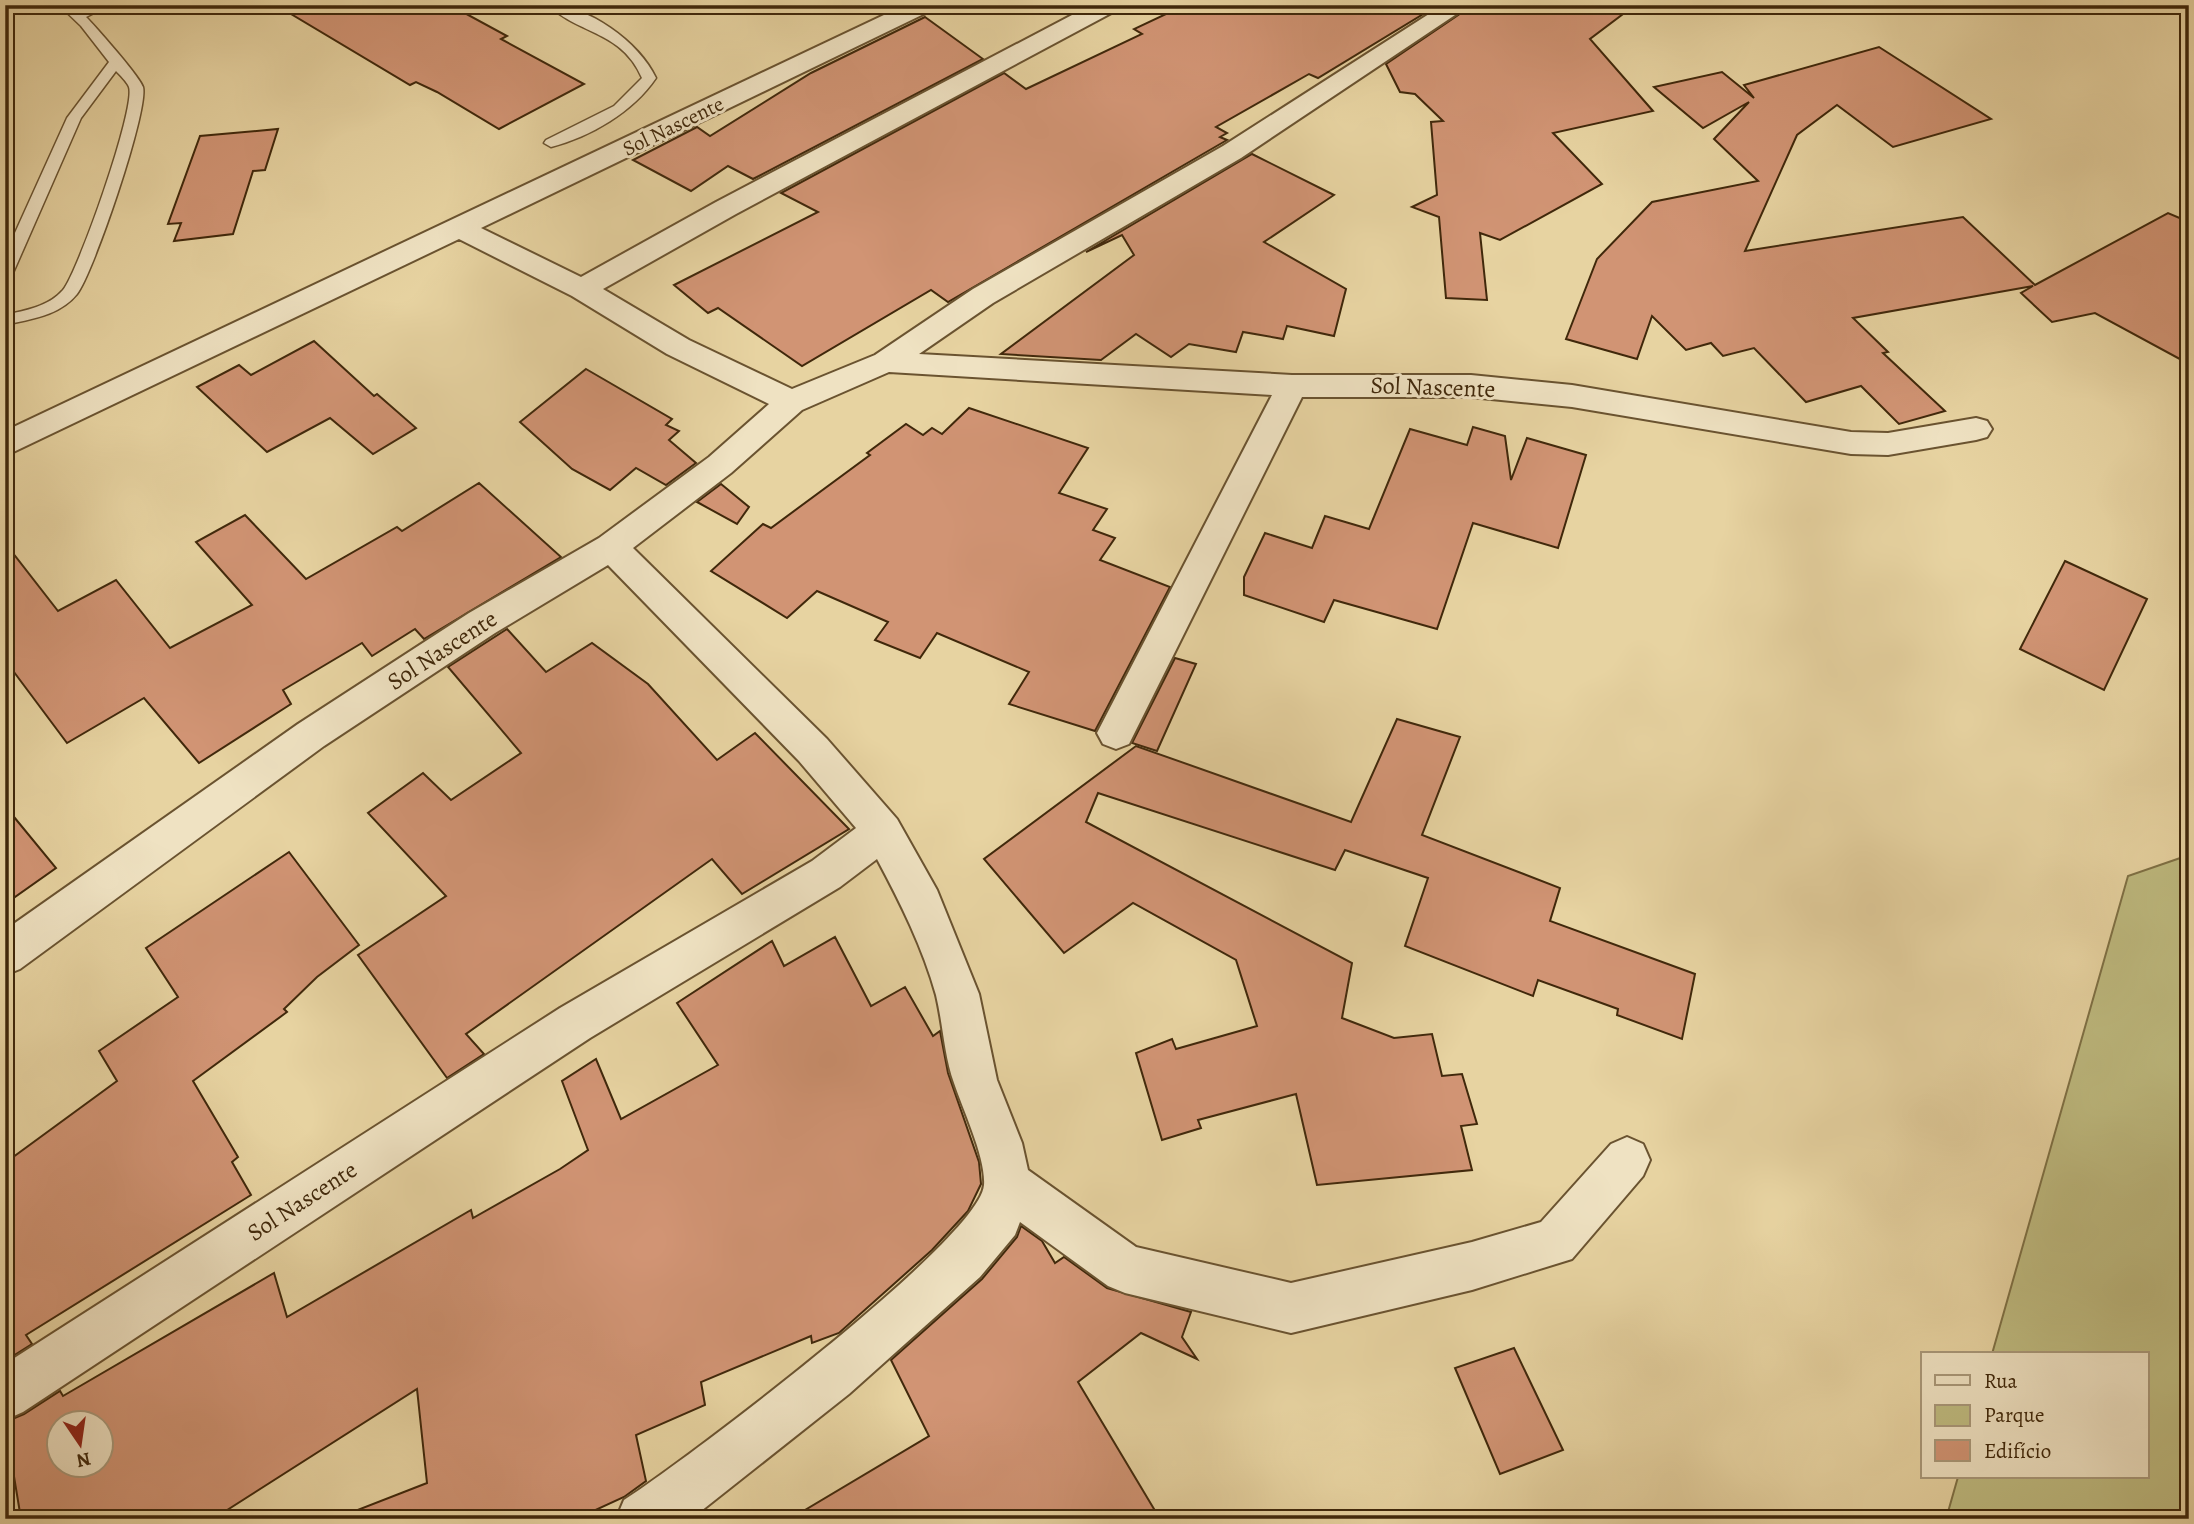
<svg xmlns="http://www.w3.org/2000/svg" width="2194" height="1524" viewBox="0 0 2194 1524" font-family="Alegreya,serif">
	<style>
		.green { fill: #beba7f; stroke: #7f7145; stroke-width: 2 }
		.building { fill: #d19474; stroke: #40280b; stroke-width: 2; fill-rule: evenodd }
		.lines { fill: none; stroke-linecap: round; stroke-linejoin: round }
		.service-casing { stroke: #6a5330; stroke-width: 3 }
		.minor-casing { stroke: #6a5330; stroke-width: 4 }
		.service { fill: #efe2c2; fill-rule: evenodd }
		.minor { fill: #efe2c2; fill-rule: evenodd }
		.labels { text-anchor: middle; stroke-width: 6; stroke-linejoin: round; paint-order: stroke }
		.far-street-label { font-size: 21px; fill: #40280b; stroke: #efe2c2 }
		.street-label { font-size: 24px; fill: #40280b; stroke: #efe2c2 }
	</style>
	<rect width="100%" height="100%" fill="#e7d3a1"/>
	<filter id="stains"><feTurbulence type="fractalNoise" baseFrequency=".00286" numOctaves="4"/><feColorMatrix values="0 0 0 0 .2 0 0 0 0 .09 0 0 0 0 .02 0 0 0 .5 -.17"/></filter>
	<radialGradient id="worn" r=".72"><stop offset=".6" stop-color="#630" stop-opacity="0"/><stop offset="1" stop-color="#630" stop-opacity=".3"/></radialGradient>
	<!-- green -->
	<path class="green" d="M2189,855V1519H1946L1958,1477H2147V1354H1992L2128,876Z"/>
	<!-- building -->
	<g class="building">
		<path d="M276,5H450L507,36L501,39L584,84L499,129L437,92L416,82L410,85Z"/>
		<path d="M1185,5H1438L1318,78L1309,74L1216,127L1227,133L1220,137L1227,140L948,302L931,290L802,366L718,308L708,313L674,285L818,212L781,193L1004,73L1026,89L1142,34L1134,29Z"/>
		<path d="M1473,5H1635L1590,39L1653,111L1553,133L1602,184L1500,240L1480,233L1487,300L1446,298L1439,217L1412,207L1437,195L1431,122L1443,121L1415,94L1400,92L1386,64Z"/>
		<path d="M925,17L983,59L753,179L728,166L691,191L633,160L697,127L710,136L811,73Z"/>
		<path d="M1879,47L1991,119L1893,147L1837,105L1797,135L1745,251L1963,217L2035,285L2168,213L2189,222V364L2095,313L2052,322L2021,293L2033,286L1853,318L1888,352L1883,353L1945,411L1899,424L1861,386L1806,402L1754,348L1723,356L1711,343L1686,350L1652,316L1637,359L1566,339L1597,259L1652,202L1758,181L1714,139L1749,102L1703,128L1654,87L1722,72L1754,98L1744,85Z"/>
		<path d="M278,129L265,170L253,171L233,234L174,241L181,223L168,224L200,136Z"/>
		<path d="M1252,154L1334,195L1264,242L1346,289L1334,336L1287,326L1283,339L1243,332L1236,352L1189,344L1171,357L1136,334L1101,360L1001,354L1134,255L1122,235L1086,252Z"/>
		<path d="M314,341L374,396L377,394L416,428L373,454L330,418L267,452L197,387L239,365L251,375Z"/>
		<path d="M586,369L672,419L666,425L679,431L669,440L696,463L666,485L636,468L610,490L572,469L520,422Z"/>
		<path d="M969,408L1088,448L1059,493L1107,509L1093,530L1115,538L1100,560L1170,587L1095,731L1009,704L1029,672L937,633L920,658L875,640L888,622L817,591L787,618L711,571L763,524L771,528L870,455L867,453L906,424L923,435L932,428L942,434Z"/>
		<path d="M1473,427L1505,436L1511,480L1527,438L1586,455L1558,548L1473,523L1437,629L1334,600L1324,622L1244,595V577L1265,533L1312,548L1325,516L1369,529L1410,429L1467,445Z"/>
		<path d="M479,483L561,557L424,639L415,629L372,656L362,643L283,690L291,704L199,763L144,698L67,743L5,660V543L58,611L116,580L170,648L252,605L196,542L245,515L306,579L397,527L402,531Z"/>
		<path d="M721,484L749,507L737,524L697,502Z"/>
		<path d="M2065,561L2147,599L2104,690L2020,649Z"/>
		<path d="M507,629L546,672L592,643L648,684L717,760L755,733L849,829L742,894L712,859L466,1034L484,1054L447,1078L358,955L446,896L368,813L423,773L451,800L521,753L448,667Z"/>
		<path d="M1175,658L1196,664L1157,751L1132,743Z"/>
		<path d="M1397,719L1460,737L1422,835L1560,888L1550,921L1695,974L1682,1039L1617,1015L1618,1009L1538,980L1533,996L1405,946L1428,878L1345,850L1335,870L1098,793L1086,822L1352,963L1342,1018L1394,1038L1432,1034L1442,1076L1462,1074L1477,1124L1461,1126L1472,1170L1317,1185L1296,1094L1198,1120L1201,1128L1162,1140L1136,1053L1172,1039L1176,1049L1257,1026L1236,960L1133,903L1064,953L984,859L1136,746L1351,822Z"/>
		<path d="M5,806L56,868L5,904Z"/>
		<path d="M289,852L359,945L317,977L284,1009L287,1012L193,1081L238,1157L232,1162L251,1195L26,1335L32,1344L5,1361V1163L117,1081L99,1051L178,997L146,948Z"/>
		<path d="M835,937L871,1006L905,987L933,1036L940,1031L948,1073L979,1162L981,1184L968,1211L932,1250L839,1333L812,1343L811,1336L701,1382L705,1405L636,1435L646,1481L624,1497L576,1519H343L342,1516L427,1483L417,1389L213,1519H21L5,1422L24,1414L60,1391L63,1396L274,1273L287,1317L471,1210L473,1218L560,1169L588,1150L562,1081L596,1059L621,1119L718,1065L677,1003L772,941L784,966ZM60,1423H102V1465H60Z"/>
		<path d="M1021,1226L1042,1241L1055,1263L1064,1257L1107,1288L1191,1312L1182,1337L1197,1359L1141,1333L1078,1382L1160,1519H790L929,1436L891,1360L982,1279L1017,1237Z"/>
		<path d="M1514,1348L1563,1450L1500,1474L1455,1368Z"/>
	</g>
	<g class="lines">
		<defs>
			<g id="service">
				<path d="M59,5H73L79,10L92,5H110L86,17C96,27 140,77 143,87C149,110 93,274 77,294C59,316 31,319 5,325V315C26,310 48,307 63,290C78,272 136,108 129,87C127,82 120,75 116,71L81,118L13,273L5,278V255L67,118L109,62L81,26Z"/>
				<path d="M548,5C588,5 639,42 656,78C633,112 590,137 551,147L544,143L546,140L614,106L642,78C622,31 580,35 548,5Z"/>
			</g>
			<path id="minor" d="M905,5H935L932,10L481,228L581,277L716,202L1091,5H1120L1117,10L736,214L603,289L689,340L792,389L875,355L973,289L1223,146L1443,5H1470L1241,158L993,303L919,354L1292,375H1471L1572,385L1851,432L1888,433L1976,418L1987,421L1992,429L1987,437L1976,440L1888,455L1851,454L1572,407L1471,397H1302L1129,744L1116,749L1103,744L1097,733L1272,395L889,372L802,410L731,473L633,548L827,739L897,819L937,890L979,994L997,1080L1022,1143L1028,1170L1136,1247L1291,1283L1472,1242L1541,1222L1611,1144L1627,1137L1643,1144L1650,1160L1643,1176L1572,1259L1472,1290L1291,1333L1125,1293L1108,1286L1020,1222L1015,1235L980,1277L849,1394L691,1519H616L624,1500C682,1463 980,1239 984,1185C986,1158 963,1110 954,1083C944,1055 943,1024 936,995C923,948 900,902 877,859L840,887L590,1038L23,1412L5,1420V1364L560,1008L812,861L856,828L799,761L608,565L495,633L324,746L20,969L5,975V930L298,724L469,613L599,538L709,457L769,404L667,354L572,296L459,239L5,456V431Z"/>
		</defs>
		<!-- service casing -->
		<use href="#service" class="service-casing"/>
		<!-- minor casing -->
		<use href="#minor" class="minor-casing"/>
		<!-- service -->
		<use href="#service" class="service"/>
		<!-- minor -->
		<use href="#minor" class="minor"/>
	</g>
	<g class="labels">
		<!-- far-street labels -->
		<g class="far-street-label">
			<text transform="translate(673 126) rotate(-26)" y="7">Sol Nascente</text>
		</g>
		<!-- street labels -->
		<g class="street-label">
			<text transform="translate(1433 387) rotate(2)" y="8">Sol Nascente</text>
			<text transform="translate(442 650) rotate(-33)" y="8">Sol Nascente</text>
			<text transform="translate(302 1201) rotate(-33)" y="8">Sol Nascente</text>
		</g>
	</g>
	<!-- margin -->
	<rect width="2194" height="1524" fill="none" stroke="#e7d3a1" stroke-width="28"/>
	<rect x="7" y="7" width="2180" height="1510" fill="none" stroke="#40280b" stroke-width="3.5"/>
	<rect x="14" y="14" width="2166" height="1496" fill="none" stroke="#40280b" stroke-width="2"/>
	<!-- legend -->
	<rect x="1921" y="1352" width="228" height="126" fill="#efe2c2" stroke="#a99879" stroke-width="2"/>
	<rect x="1935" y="1375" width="35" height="10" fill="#efe2c2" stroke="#a99879" stroke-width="2"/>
	<text x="1984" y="1388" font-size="21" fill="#40280b">Rua</text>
	<rect x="1935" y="1405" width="35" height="21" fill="#beba7f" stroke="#a99879" stroke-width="2"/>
	<text x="1984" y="1422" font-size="21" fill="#40280b">Parque</text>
	<rect x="1935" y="1440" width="35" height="21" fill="#d19474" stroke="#a99879" stroke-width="2"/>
	<text x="1984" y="1458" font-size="21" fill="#40280b">Edifício</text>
	<!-- north arrow -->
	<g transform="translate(80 1444) rotate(167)"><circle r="33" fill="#efe2c2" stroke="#a99879" stroke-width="2"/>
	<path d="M0-5L12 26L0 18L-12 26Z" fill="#8f2418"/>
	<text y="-10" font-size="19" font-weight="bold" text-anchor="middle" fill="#40280b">N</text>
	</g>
	<rect width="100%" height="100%" filter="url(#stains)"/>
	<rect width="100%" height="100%" fill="url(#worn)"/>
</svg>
